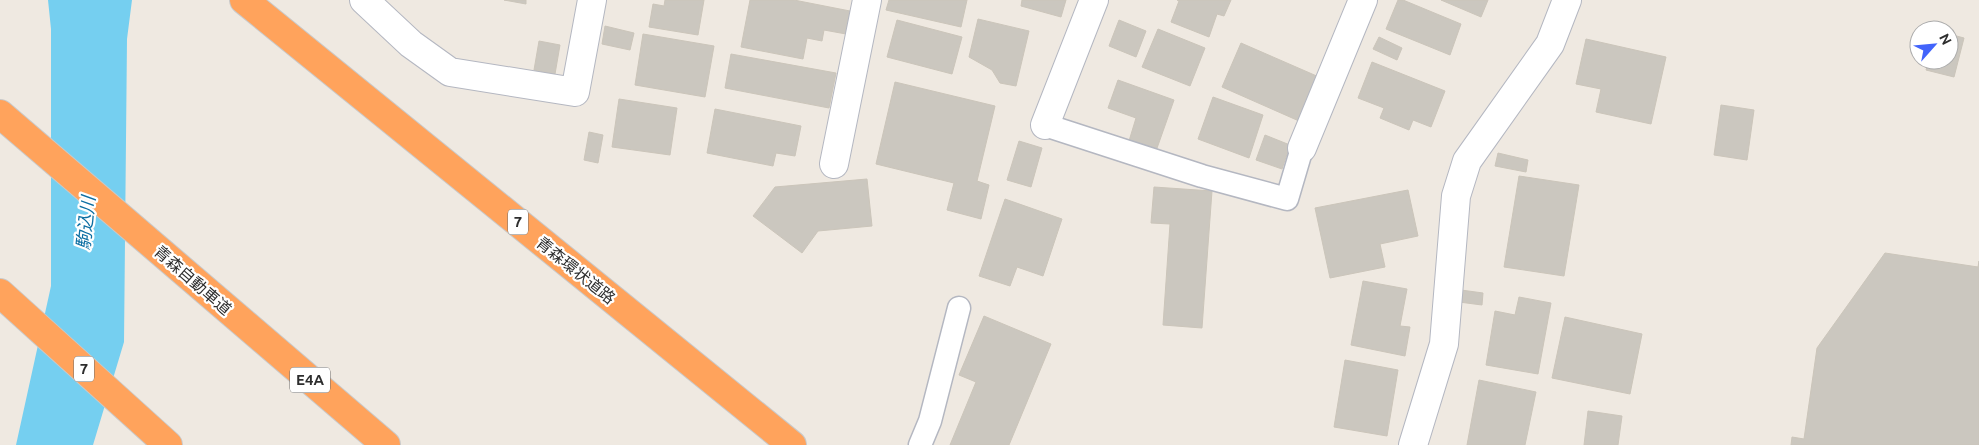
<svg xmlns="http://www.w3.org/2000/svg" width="1979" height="445" viewBox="0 0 1979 445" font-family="Ubuntu,'Noto Sans JP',sans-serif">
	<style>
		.water { fill: #75cff0 }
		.building { fill: #cbc7bf; stroke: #cbc5ba }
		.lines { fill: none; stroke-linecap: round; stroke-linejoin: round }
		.lane-casing { stroke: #b4b7c1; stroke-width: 25 }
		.street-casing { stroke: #b4b7c1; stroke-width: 30 }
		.highway-casing { stroke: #c9c9c9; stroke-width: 30 }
		.lane { stroke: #fff; stroke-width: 22 }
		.street { stroke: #fff; stroke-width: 28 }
		.highway { stroke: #ffa35c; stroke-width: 28 }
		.labels { text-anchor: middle; stroke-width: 4.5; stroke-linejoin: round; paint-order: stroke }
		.shield { fill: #fff; stroke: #6d6d6d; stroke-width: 1 }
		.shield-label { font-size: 15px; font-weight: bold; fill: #2e2e2e }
		.street-label { font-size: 16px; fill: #2e2e2e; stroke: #fff }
		.water-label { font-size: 18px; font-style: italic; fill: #0d6fa3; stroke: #fff }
	</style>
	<rect width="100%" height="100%" fill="#efe9e1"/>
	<!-- water -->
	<path class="water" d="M48,0H132L127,39L124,342L93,445H16L51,286V29Z"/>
	<!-- building -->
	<g class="building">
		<path d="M504,0H526V4Z"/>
		<path d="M665,0H704L698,35L649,27L653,4L664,6Z"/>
		<path d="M750,0H794L850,11L846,34L824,30L822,41L807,38L803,59L741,47Z"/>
		<path d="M889,0H967L961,27L886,10Z"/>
		<path d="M1022,0H1066L1061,17L1021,6Z"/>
		<path d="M1177,0H1231L1224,16L1217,14L1209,37L1171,22L1179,1Z"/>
		<path d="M1398,0H1403L1461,24L1450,55L1386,29Z"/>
		<path d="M1441,0H1488L1481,17Z"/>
		<path d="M978,19L1029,31L1016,86L1000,83L992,70L969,57Z"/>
		<path d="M897,20L962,37L952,74L887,57Z"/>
		<path d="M1119,20L1146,31L1136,57L1109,46Z"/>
		<path d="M605,26L634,33L630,50L602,44Z"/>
		<path d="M1158,29L1205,48L1190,86L1142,67Z"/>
		<path d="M643,34L714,46L705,97L635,85Z"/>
		<path d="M1949,34L1964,38L1954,77L1926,70L1929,60H1949Z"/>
		<path d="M1379,37L1402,48L1397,60L1373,49Z"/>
		<path d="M1586,39L1666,57L1651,124L1596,112L1601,89L1576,84Z"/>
		<path d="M539,41L560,45L555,74L534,70Z"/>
		<path d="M1241,43L1319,77L1299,121L1222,87Z"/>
		<path d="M731,54L836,73L829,108L725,88Z"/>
		<path d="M1372,62L1445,91L1431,127L1413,120L1409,130L1380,118L1384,108L1358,98Z"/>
		<path d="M1118,80L1174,100L1156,151L1129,141L1136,118L1108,108Z"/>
		<path d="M895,82L995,106L977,181L989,185L981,219L947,210L954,183L876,164Z"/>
		<path d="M1213,97L1263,115L1249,158L1198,139Z"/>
		<path d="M619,99L677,108L670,155L612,147Z"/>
		<path d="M1721,105L1754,110L1747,160L1714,155Z"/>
		<path d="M715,109L801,126L795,156L776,153L773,166L707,153Z"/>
		<path d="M589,132L603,135L598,163L584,160Z"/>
		<path d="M1265,135L1290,145L1282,169L1256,160Z"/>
		<path d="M1019,141L1042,148L1031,187L1007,180Z"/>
		<path d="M1498,153L1528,160L1526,172L1495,166Z"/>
		<path d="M1519,176L1579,185L1564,276L1504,267Z"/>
		<path d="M867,179L872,226L818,231L802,253L753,216L775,187Z"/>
		<path d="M1154,187L1212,191L1202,328L1163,325L1170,224L1151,223Z"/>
		<path d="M1408,190L1418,236L1380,244L1385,267L1330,278L1315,208Z"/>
		<path d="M1005,199L1062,219L1043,276L1017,267L1010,286L979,276Z"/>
		<path d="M1885,253L1978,267L1979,261V445H1791L1792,437L1804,439L1817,348Z"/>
		<path d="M1363,281L1407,289L1400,326L1410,327L1405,356L1351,345Z"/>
		<path d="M1461,290L1483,293L1482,305L1459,302Z"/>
		<path d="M1519,297L1551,303L1538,374L1486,365L1495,311L1515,315Z"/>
		<path d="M984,316L1051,344L1009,445H950L976,382L959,375Z"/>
		<path d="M1565,317L1642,334L1630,394L1552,378Z"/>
		<path d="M1345,360L1398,370L1387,436L1334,427Z"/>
		<path d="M1479,380L1536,392L1525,445H1467Z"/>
		<path d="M1588,411L1622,416L1618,445H1584Z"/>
	</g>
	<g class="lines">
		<defs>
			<g id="lane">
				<path d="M1045,125L1202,176L1287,199L1302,148"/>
				<path d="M920,445L930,421L959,308"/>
			</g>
			<g id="street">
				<path d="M364,0L411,44L450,72L575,92L592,0"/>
				<path d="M1045,125L1094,0"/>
				<path d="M1302,148L1363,0"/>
				<path d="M834,164L867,0"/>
				<path d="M1413,445L1444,344L1456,196L1467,161L1550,44L1567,0"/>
			</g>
			<g id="highway">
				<path d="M244,0L792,445"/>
				<path d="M0,114L386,445"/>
				<path d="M0,293L168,445"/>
			</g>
		</defs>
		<!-- lane casing -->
		<use href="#lane" class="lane-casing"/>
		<!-- street casing -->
		<use href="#street" class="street-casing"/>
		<!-- highway casing -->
		<use href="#highway" class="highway-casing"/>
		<!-- lane -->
		<use href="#lane" class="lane"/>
		<!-- street -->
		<use href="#street" class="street"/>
		<!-- highway -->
		<use href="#highway" class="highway"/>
	</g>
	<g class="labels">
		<!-- shield labels -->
		<g class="shield">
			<rect x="508" y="209.5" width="20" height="25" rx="4"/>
			<rect x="74" y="356.5" width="20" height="25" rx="4"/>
			<rect x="290" y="367.5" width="40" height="25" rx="4"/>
		</g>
		<g class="shield-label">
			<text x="518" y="227">7</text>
			<text x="84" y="374">7</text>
			<text x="310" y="385">E4A</text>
		</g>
		<!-- street labels -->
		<g class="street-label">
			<text transform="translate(576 270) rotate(39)" y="6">青森環状道路</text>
			<text transform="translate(193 280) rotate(41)" y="6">青森自動車道</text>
		</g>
		<!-- water labels -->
		<g class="water-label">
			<text transform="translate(86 223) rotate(-84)" y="6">駒込川</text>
		</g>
	</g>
	<!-- north arrow -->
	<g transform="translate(1934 45) rotate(63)"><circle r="24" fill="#ffffff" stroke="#ababab"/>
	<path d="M0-4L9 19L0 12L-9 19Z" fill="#4264fb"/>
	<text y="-8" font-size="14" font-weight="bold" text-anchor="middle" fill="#2e2e2e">N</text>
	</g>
</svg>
